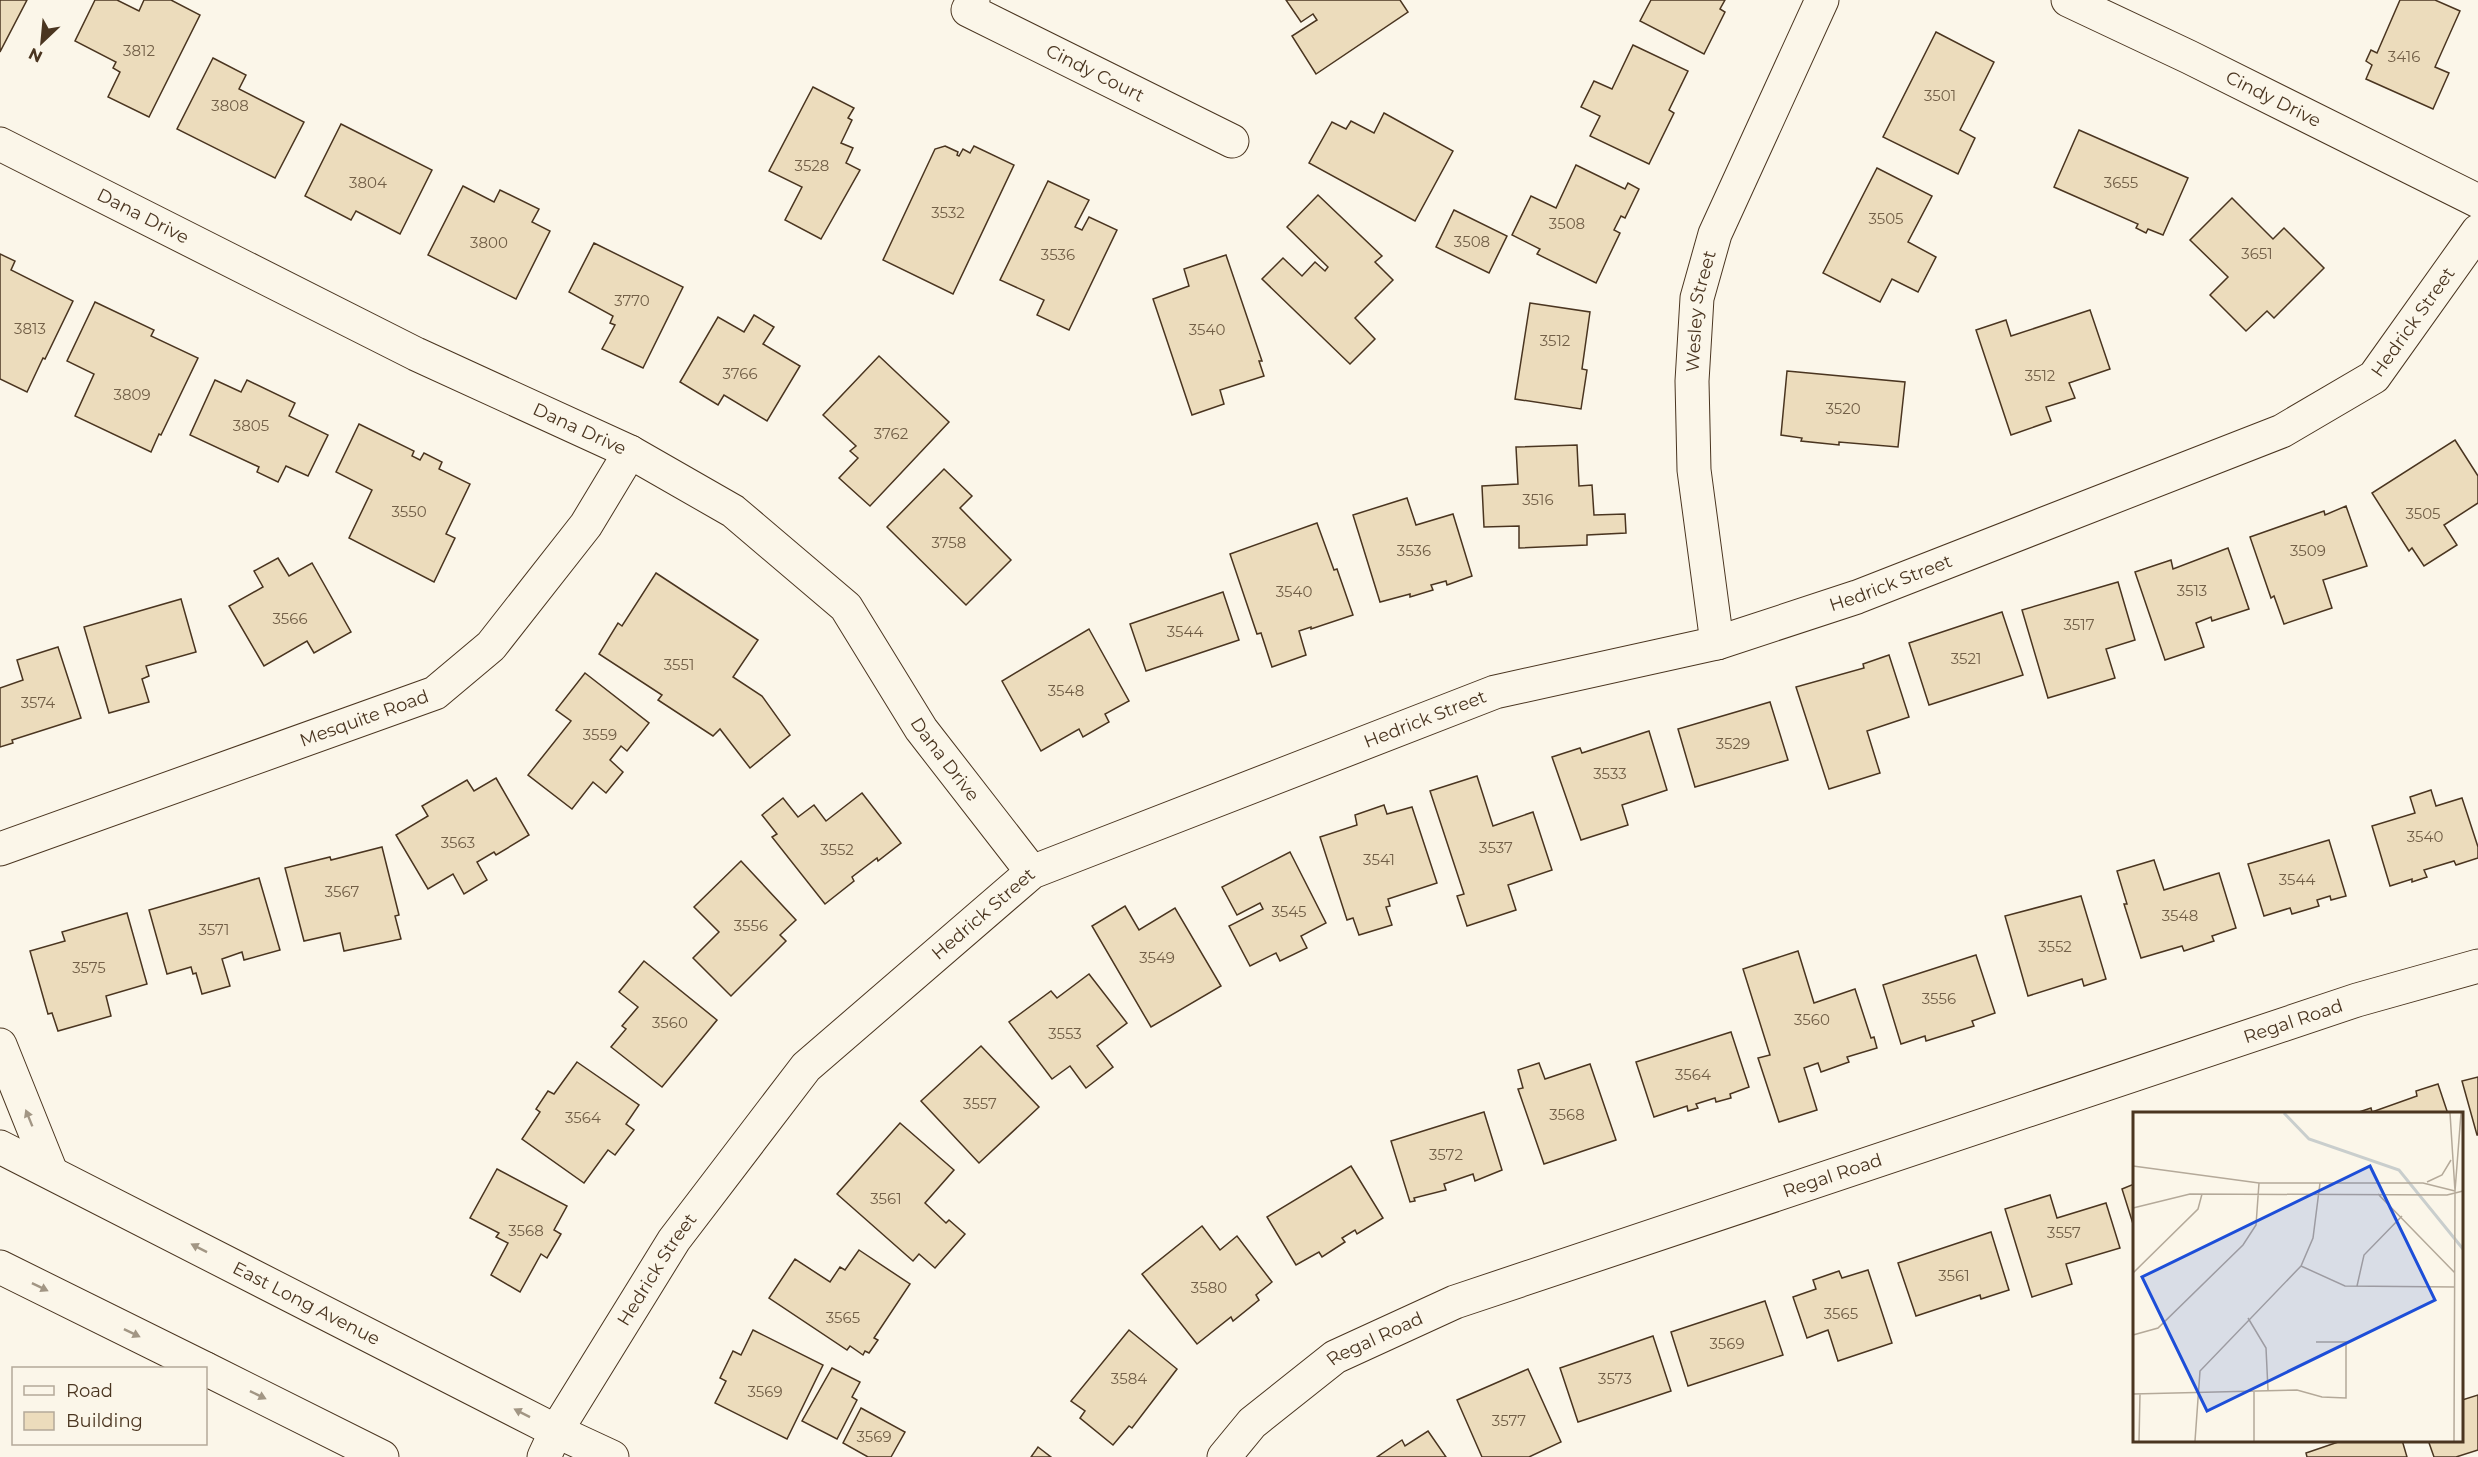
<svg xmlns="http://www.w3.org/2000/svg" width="2478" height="1457" viewBox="0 0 2478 1457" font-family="Montserrat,sans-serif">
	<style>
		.building { fill: #ecdcbc; stroke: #4a3520; stroke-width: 1.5 }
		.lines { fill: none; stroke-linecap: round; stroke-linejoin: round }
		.minor-casing { stroke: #4a3520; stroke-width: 35 }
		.secondary-casing { stroke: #4a3520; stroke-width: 35 }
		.minor { stroke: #fbf6e9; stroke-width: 33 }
		.secondary { stroke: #fbf6e9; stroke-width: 33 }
		.oneway { fill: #a29684 }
		.labels { text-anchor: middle; stroke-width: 4.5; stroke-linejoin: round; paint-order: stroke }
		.number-label { font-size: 15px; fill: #725f47 }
		.street-label { font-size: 18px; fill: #4a3520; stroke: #fbf6e9 }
		.inset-river { fill: none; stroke: #c9cecd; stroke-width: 3 }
		.inset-road { fill: none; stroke: #b4a999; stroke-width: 1.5 }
		.view { fill: #1d4ed8; fill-opacity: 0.15; stroke: #1d4ed8; stroke-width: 3 }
		.inset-edge { fill: none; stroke: #4a3520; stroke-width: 3 }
	</style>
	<rect width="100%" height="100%" fill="#fbf6e9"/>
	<!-- building -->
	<g class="building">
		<path d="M0,0H27L0,52Z"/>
		<path d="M95,0H117L139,11L144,0H171L200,15L149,117L108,97L120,72L113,68L116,62L75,41Z"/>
		<path d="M1286,0H1400L1408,12L1316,74L1292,36L1317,20L1313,14L1301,22Z"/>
		<path d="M1651,0H1725L1720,9L1725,12L1704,54L1640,21Z"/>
		<path d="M2400,0H2435L2460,11L2435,67L2449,73L2433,109L2366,79L2372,65L2366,61L2371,50L2377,53Z"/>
		<path d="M1936,32L1994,62L1960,130L1975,138L1958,174L1883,137Z"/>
		<path d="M1633,45L1688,71L1669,110L1674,113L1649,164L1590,136L1600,116L1581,107L1594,81L1612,89Z"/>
		<path d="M213,58L246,75L239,89L304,122L275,178L177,129Z"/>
		<path d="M813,87L854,108L848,118L852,120L841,143L853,148L846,163L860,170L821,239L785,220L802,187L769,171Z"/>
		<path d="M1384,113L1453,151L1415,221L1309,163L1332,122L1346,129L1351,121L1374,133Z"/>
		<path d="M341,124L432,170L400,234L356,211L351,220L305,196Z"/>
		<path d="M2079,130L2188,178L2163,235L2148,229L2146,233L2136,228L2138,224L2054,187Z"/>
		<path d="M945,146L958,152L957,155L959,156L963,149L970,153L974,146L1014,165L953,294L883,260L935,149Z"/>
		<path d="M1576,165L1625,189L1628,183L1639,189L1625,218L1621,216L1614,230L1620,233L1596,283L1537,254L1540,249L1512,235L1531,196L1556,208Z"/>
		<path d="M1877,168L1932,196L1908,242L1936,257L1918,292L1892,279L1880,302L1823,273Z"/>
		<path d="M1048,181L1089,200L1075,227L1082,230L1089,217L1117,230L1069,330L1037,315L1044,300L1000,280Z"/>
		<path d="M463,186L494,202L500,190L539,209L532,222L550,231L516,299L428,255Z"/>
		<path d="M1318,195L1382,256L1375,262L1393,280L1355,318L1375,339L1350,364L1262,279L1283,258L1302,276L1315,262L1325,271L1328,267L1287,227Z"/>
		<path d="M2232,198L2273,239L2284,228L2324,268L2274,318L2267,311L2246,331L2210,295L2228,277L2190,240Z"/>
		<path d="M1454,210L1507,236L1489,273L1436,247Z"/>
		<path d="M594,243L683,287L643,368L602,349L615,325L610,323L613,316L569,292Z"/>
		<path d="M0,254L15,261L11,270L73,301L45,359L43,358L27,392L0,379Z"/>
		<path d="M1226,255L1262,361H1259L1264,376L1220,390L1224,404L1192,415L1153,299L1189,286L1184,269Z"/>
		<path d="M95,302L154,330L151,336L198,358L161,435L159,434L151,452L75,416L94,374L67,361Z"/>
		<path d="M1530,303L1590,312L1582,369L1587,370L1581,409L1515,399Z"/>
		<path d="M2090,310L2110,369L2069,383L2075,398L2046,407L2051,421L2011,435L1976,330L2006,320L2011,336Z"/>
		<path d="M754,315L774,327L763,344L800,366L767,421L724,395L718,405L680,382L718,317L744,332Z"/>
		<path d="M879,356L949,422L870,506L839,478L858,458L850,451L856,446L823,415Z"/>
		<path d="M1787,371L1905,382L1898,447L1839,442V445L1801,441L1802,438L1781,435Z"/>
		<path d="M215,380L241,392L247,380L295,403L289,416L328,435L308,476L286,466L278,482L257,472L259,467L190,435Z"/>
		<path d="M359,424L414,451L412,456L420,460L424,453L442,462L439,469L470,484L446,534L455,538L434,582L349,538L372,490L336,472Z"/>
		<path d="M2455,440L2478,476V503L2444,525L2457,545L2424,566L2412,548L2409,551L2372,493Z"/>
		<path d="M1577,445L1579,486L1592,485L1594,515L1625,514L1626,533L1587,535V545L1519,548V526L1484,527L1482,486L1518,484L1516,447Z"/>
		<path d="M944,469L972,496L960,508L1011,560L966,605L887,527Z"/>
		<path d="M1407,498L1416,525L1453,514L1472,576L1447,585L1446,581L1431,585L1433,590L1410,597V594L1380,602L1353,515Z"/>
		<path d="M2346,506L2367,566L2323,580L2332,608L2284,624L2274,596L2271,598L2250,537L2324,511L2325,515Z"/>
		<path d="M1317,523L1334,570L1337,569L1353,615L1311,629V627L1299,631L1306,655L1272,667L1261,633L1257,634L1230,554Z"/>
		<path d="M2228,548L2249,609L2212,621L2211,617L2196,623L2204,647L2165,660L2135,572L2171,560L2173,569Z"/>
		<path d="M278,558L289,576L312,563L351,632L314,653L307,641L264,666L229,606L263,587L254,571Z"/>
		<path d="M656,573L758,640L733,677L762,696L790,735L750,768L720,729L713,736L658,700L662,695L599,654L618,623L622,626Z"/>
		<path d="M2118,582L2135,640L2106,649L2115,678L2048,698L2022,610Z"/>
		<path d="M1223,592L1239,640L1146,671L1130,624Z"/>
		<path d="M181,599L196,652L146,666L149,676L142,679L149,702L109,713L84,627Z"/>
		<path d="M2002,612L2023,675L1929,705L1909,643Z"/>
		<path d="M1089,629L1129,701L1105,714L1109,722L1083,737L1079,729L1041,751L1002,681Z"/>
		<path d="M58,647L81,718L12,740L13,743L0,747V688L23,680L17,660Z"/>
		<path d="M1889,655L1909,717L1867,731L1880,773L1829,789L1796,687L1864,668L1863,664Z"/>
		<path d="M585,673L649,723L627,751L621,746L610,760L623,772L606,793L593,782L572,809L528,775L571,721L556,710Z"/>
		<path d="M1770,702L1788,760L1695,787L1678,729Z"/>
		<path d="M1649,731L1667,790L1622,805L1628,825L1581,840L1552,757L1580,748L1582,753Z"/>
		<path d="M1477,776L1493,826L1533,812L1552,870L1508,885L1516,910L1467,926L1457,896L1464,894L1430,791Z"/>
		<path d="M496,778L529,835L496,855L494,852L477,862L487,880L464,894L453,874L428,889L396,835L428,816L422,806L467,780L474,791Z"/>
		<path d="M2431,790L2436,806L2462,798L2478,847V858L2456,865L2454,861L2424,870L2427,877L2412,882V879L2390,886L2372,826L2415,813L2410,797Z"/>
		<path d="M862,793L901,843L878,861L877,858L852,877L854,881L825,904L772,837L777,834L762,815L783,798L798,817L814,805L826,821Z"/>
		<path d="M1384,805L1387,814L1412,807L1437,883L1388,899L1390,906L1386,907L1392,925L1359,935L1353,918L1347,920L1320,837L1357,825L1355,815Z"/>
		<path d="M2329,840L2346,896L2331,900L2330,896L2317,900L2319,906L2292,914L2290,908L2264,916L2248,864Z"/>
		<path d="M382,847L399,915L395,916L401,939L344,951L340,933L304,941L285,868L330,857L331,860Z"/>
		<path d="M1290,852L1326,923L1301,936L1307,948L1280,961L1276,953L1250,966L1229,926L1263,909L1260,903L1237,915L1222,887Z"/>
		<path d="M2154,860L2164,890L2219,873L2236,928L2212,936L2214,941L2184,951L2182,946L2141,958L2124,904H2127L2117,871Z"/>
		<path d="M741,861L796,920L780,935L786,941L731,996L693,958L719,932L694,907Z"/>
		<path d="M259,878L280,950L244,960L242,952L222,959L230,986L202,994L196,973L193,974L191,967L167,974L149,910Z"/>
		<path d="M2081,896L2106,979L2084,986L2082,979L2028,996L2005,916Z"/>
		<path d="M1125,906L1139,930L1175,908L1221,986L1151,1027L1092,926Z"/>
		<path d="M127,913L147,984L106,996L111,1016L58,1031L52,1013L48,1014L30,951L65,941L62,932Z"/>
		<path d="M1798,951L1814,1003L1855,989L1871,1038L1874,1037L1877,1048L1847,1057L1849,1062L1821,1072L1818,1063L1804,1068L1817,1110L1779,1122L1758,1058L1770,1055L1743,969Z"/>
		<path d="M1976,955L1995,1013L1972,1021L1974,1026L1926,1041L1925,1036L1901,1044L1883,985Z"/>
		<path d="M644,961L717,1020L662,1087L611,1047L626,1029L622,1026L638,1007L619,992Z"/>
		<path d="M1089,974L1127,1023L1097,1046L1113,1067L1086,1088L1070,1066L1052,1079L1009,1022L1051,991L1057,998Z"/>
		<path d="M1731,1032L1749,1087L1730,1094L1731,1098L1716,1102L1715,1098L1696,1104L1698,1108L1688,1111L1687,1106L1654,1117L1636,1062Z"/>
		<path d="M981,1046L1039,1107L979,1163L921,1101Z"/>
		<path d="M577,1062L639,1105L626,1124L634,1130L615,1155L608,1150L584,1183L522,1139L540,1112L536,1109L548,1091L554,1094Z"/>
		<path d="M1539,1063L1545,1079L1590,1064L1616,1140L1544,1164L1518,1089L1523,1088L1518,1070Z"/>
		<path d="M2478,1077V1135H2477L2462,1081Z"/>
		<path d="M2438,1084L2448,1114H2353L2371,1108L2372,1112L2417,1096L2416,1091Z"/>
		<path d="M1484,1112L1502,1170L1475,1181L1473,1174L1444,1184L1446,1190L1414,1198L1415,1201L1410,1202L1391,1141Z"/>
		<path d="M900,1123L954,1170L925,1203L946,1223L949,1220L965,1234L935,1268L919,1254L913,1261L837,1194Z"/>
		<path d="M1351,1166L1383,1218L1357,1234L1355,1230L1342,1238L1345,1242L1322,1257L1319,1252L1296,1265L1267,1217Z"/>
		<path d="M497,1169L567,1206L554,1230L561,1234L547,1258L541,1254L520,1292L491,1275L508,1243L496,1237L499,1233L470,1218Z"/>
		<path d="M2134,1184V1227L2122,1189Z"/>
		<path d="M2050,1195L2057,1218L2106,1203L2120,1248L2066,1264L2072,1284L2032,1297L2005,1209Z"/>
		<path d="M1202,1226L1220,1250L1237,1236L1272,1282L1256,1295L1259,1300L1233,1321L1231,1317L1197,1344L1142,1274Z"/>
		<path d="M1991,1232L2009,1290L1981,1299L1980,1295L1916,1316L1898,1263Z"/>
		<path d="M859,1250L910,1284L874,1338L878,1340L869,1353L865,1351L863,1355L850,1346L847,1350L769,1298L795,1259L830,1282L840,1267L845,1270Z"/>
		<path d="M1868,1270L1892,1343L1838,1361L1828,1330L1807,1338L1793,1297L1816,1289L1813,1280L1839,1271L1842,1278Z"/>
		<path d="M1765,1301L1783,1355L1688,1386L1671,1332Z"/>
		<path d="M753,1330L823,1365L787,1439L715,1403L726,1381L720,1378L733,1351L741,1355Z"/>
		<path d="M1129,1330L1177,1369L1132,1428L1129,1426L1113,1445L1080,1418L1085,1411L1071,1401Z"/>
		<path d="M1653,1336L1671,1391L1578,1422L1560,1368Z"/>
		<path d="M832,1368L860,1382L852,1397L857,1400L837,1439L802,1421Z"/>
		<path d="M1528,1369L1561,1442L1529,1457H1482L1457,1400Z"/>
		<path d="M2478,1395V1450L2456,1457H2434L2428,1440H2462V1400Z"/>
		<path d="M861,1408L905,1432L891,1457H868L843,1443Z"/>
		<path d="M1428,1431L1446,1457H1377L1402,1440L1405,1446Z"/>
		<path d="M2344,1440H2402L2407,1457H2307L2306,1453Z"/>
		<path d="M1038,1447L1051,1457H1031Z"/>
	</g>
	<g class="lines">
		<defs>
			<g id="minor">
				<path id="s1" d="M973,0L968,10L1232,141"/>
				<path id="s2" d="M2068,0L2189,57L2478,201"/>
				<path id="s3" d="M0,144L416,354L630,452L733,511L846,607L921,729L1032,872"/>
				<path id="s4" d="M1717,643L1694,470L1692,381L1697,298L1715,234L1822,0"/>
				<path id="s5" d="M0,849L435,693L491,646L586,525L630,452"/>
				<path d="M0,1045L51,1172"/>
				<path id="s6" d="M544,1457L556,1431L674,1240L806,1067L1032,872L1495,692L1717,643L1857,597L2282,431L2374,377L2478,231"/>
				<path id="s7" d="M1224,1457L1252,1423L1335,1357L1455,1302L2357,1000L2478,966"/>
			</g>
			<g id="secondary">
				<path id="s8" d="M0,1147L556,1431L612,1457"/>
				<path d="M0,1267L204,1368"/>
				<path d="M206,1369L382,1457"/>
			</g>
		</defs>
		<!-- minor casing -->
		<use href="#minor" class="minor-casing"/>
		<!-- secondary casing -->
		<use href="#secondary" class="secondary-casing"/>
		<!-- minor -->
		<use href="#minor" class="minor"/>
		<!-- secondary -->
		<use href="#secondary" class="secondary"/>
	</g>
	<!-- one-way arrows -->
	<defs><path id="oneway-solid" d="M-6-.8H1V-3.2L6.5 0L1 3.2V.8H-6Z" transform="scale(1.5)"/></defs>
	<g class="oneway">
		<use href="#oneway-solid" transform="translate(29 1118) rotate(-112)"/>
		<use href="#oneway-solid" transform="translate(199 1248) rotate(-153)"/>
		<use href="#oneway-solid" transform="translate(40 1287) rotate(26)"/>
		<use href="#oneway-solid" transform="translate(132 1333) rotate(26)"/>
		<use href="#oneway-solid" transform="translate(258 1395) rotate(26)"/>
		<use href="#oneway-solid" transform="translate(522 1413) rotate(-153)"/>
	</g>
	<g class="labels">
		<!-- number labels -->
		<g class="number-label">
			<text x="139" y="56">3812</text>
			<text x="2404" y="62">3416</text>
			<text x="1940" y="101">3501</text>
			<text x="230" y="111">3808</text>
			<text x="812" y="171">3528</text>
			<text x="368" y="188">3804</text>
			<text x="2121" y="188">3655</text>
			<text x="948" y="218">3532</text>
			<text x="1886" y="224">3505</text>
			<text x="1567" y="229">3508</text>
			<text x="1472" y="247">3508</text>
			<text x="489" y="248">3800</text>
			<text x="2257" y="259">3651</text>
			<text x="1058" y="260">3536</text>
			<text x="632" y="306">3770</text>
			<text x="30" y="334">3813</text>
			<text x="1207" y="335">3540</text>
			<text x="1555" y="346">3512</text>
			<text x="740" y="379">3766</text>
			<text x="2040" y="381">3512</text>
			<text x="132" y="400">3809</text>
			<text x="1843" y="414">3520</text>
			<text x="251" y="431">3805</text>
			<text x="891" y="439">3762</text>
			<text x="1538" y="505">3516</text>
			<text x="409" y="517">3550</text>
			<text x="2423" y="519">3505</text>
			<text x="949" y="548">3758</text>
			<text x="1414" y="556">3536</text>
			<text x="2308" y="556">3509</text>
			<text x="2192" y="596">3513</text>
			<text x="1294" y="597">3540</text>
			<text x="290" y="624">3566</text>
			<text x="2079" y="630">3517</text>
			<text x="1185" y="637">3544</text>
			<text x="1966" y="664">3521</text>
			<text x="679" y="670">3551</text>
			<text x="1066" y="696">3548</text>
			<text x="38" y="708">3574</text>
			<text x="600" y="740">3559</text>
			<text x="1733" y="749">3529</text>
			<text x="1610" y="779">3533</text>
			<text x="2425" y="842">3540</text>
			<text x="458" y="848">3563</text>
			<text x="1496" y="853">3537</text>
			<text x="837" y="855">3552</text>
			<text x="1379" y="865">3541</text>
			<text x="2297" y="885">3544</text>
			<text x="342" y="897">3567</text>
			<text x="1289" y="917">3545</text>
			<text x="2180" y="921">3548</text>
			<text x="751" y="931">3556</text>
			<text x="214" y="935">3571</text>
			<text x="2055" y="952">3552</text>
			<text x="1157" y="963">3549</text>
			<text x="89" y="973">3575</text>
			<text x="1939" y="1004">3556</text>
			<text x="1812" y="1025">3560</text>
			<text x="670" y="1028">3560</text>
			<text x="1065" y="1039">3553</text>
			<text x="1693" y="1080">3564</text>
			<text x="980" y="1109">3557</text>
			<text x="1567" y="1120">3568</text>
			<text x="583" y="1123">3564</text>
			<text x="1446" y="1160">3572</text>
			<text x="886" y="1204">3561</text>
			<text x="526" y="1236">3568</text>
			<text x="2064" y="1238">3557</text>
			<text x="1954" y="1281">3561</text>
			<text x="1209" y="1293">3580</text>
			<text x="1841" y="1319">3565</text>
			<text x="843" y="1323">3565</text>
			<text x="1727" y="1349">3569</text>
			<text x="1129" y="1384">3584</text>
			<text x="1615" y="1384">3573</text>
			<text x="765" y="1397">3569</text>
			<text x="1509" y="1426">3577</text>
			<text x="874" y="1442">3569</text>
		</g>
		<!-- street labels -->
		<g class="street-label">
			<text dy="6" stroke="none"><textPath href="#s1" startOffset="153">Cindy Court</textPath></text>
			<text dy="6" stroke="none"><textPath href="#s2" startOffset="228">Cindy Drive</textPath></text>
			<text dy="6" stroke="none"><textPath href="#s3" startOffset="160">Dana Drive</textPath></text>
			<text dy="6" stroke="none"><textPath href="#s4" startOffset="334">Wesley Street</textPath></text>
			<text dy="6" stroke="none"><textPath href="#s6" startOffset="2271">Hedrick Street</textPath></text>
			<text dy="6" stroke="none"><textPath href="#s3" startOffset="646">Dana Drive</textPath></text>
			<text dy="6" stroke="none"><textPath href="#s6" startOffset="1677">Hedrick Street</textPath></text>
			<text dy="6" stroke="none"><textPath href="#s5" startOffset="387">Mesquite Road</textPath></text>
			<text dy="6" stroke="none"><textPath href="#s6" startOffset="1191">Hedrick Street</textPath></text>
			<text dy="6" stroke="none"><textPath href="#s3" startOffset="1150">Dana Drive</textPath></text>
			<text dy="6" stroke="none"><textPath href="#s6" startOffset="705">Hedrick Street</textPath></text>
			<text dy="6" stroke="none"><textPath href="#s7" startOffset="1166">Regal Road</textPath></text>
			<text dy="6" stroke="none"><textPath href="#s7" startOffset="680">Regal Road</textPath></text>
			<text dy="6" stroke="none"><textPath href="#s6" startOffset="219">Hedrick Street</textPath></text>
			<text dy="6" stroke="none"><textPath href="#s8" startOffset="344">East Long Avenue</textPath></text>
			<text dy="6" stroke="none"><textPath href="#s7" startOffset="194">Regal Road</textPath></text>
		</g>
	</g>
	<!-- overview -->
	<g transform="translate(2133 1112)">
		<rect width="330" height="330" fill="#fbf6e9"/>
		<path class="inset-river" d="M151,1L176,27L266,58L330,137"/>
		<path class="inset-road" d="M317,1L322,79M0,54L126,71H290L322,79M294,70L309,63L318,48M245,82L322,161M0,96L57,82L314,83L330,79M168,154L212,174L322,175M0,161L65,97L69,82M224,174L231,143L269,104M115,206L133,236L135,278M0,223L25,216L110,133L123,113L126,71M121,280V329M0,282L164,278L189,285L213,286V230H183M6,329L7,282M62,329L67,259L168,154L180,126L187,71M321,329L322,79L328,1"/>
		<path class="view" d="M237,54L302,188L74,299L9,165Z"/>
		<rect width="330" height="330" class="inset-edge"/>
	</g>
	<!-- legend -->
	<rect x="12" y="1367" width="195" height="78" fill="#fbf6e9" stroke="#b4a999" stroke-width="1.5"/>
	<rect x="24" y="1386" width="30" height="9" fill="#fbf6e9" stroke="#b4a999" stroke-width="1.5"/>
	<text x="66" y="1397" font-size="18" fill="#4a3520">Road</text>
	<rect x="24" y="1412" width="30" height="18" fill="#ecdcbc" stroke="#b4a999" stroke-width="1.5"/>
	<text x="66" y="1427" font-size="18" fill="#4a3520">Building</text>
	<!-- north arrow -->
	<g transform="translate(42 42) rotate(206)" stroke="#fbf6e9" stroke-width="4.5" paint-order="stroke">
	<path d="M0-4.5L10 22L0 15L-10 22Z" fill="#4a3520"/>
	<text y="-9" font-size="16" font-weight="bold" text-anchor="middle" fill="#4a3520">N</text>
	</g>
</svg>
